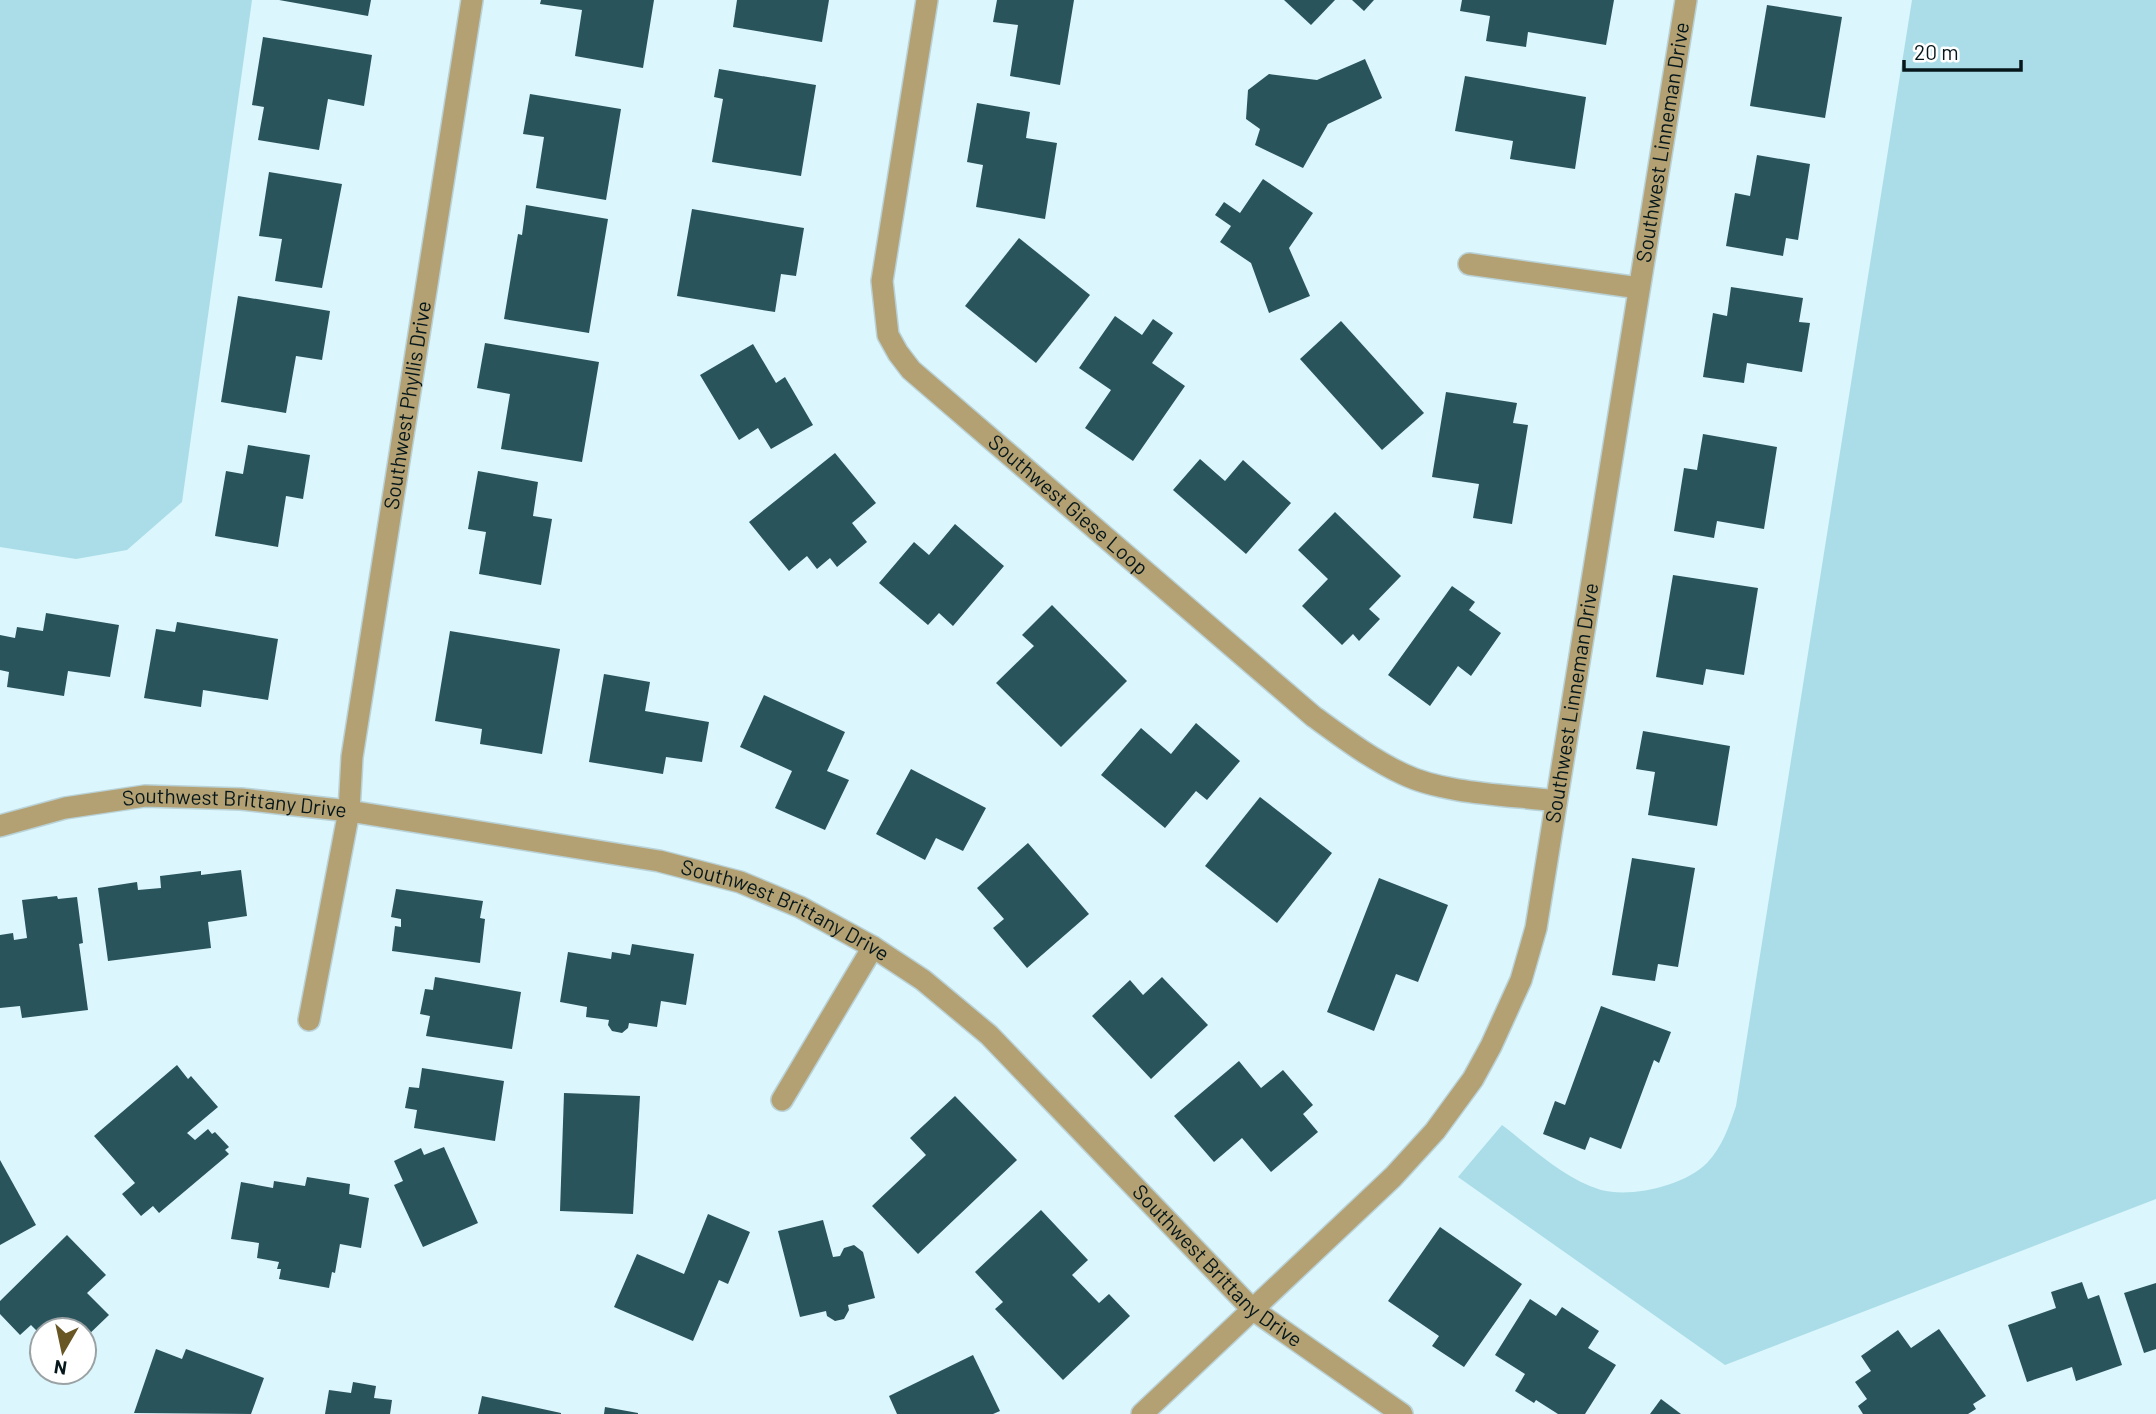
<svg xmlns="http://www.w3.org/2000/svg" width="2156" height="1414" viewBox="0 0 2156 1414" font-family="Barlow,sans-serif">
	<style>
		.green { fill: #aadde8 }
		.building { fill: #2a545c }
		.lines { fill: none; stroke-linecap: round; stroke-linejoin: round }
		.minor-casing { stroke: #b9d2d8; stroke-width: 24 }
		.minor { stroke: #b4a173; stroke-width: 21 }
		.labels { text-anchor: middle; stroke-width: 7; stroke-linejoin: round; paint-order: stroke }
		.street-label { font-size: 21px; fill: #06171b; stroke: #fff }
	</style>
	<rect width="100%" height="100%" fill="#dbf6fc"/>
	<!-- green -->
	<g class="green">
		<path d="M0,0H252L182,502L127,550L76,559L0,547Z"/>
		<path d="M1912,0H2156V1199L1725,1365L1458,1177L1502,1125C1532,1148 1564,1179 1601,1190C1631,1198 1684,1186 1707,1163C1722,1147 1729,1127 1736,1106Z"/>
	</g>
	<!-- building -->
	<g class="building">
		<path d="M279,0H371L368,16Z"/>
		<path d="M541,0H654L643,68L575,56L582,10L540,4Z"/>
		<path d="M737,0H829L822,42L733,27Z"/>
		<path d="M997,0H1074L1060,85L1010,76L1018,25L993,22Z"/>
		<path d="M1284,0H1335L1311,25Z"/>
		<path d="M1352,0H1374L1364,11Z"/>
		<path d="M1462,0H1614L1606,45L1528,32L1526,47L1486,41L1490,16L1460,11Z"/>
		<path d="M1767,5L1842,17L1825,118L1750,106Z"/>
		<path d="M263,37L372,55L364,106L328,99L319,150L258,140L264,107L252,105Z"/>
		<path d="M1365,59L1382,98L1328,124L1303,168L1255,145L1260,129L1246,119L1248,90L1269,74L1317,80Z"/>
		<path d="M719,69L816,85L801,176L712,162L723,99L714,97Z"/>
		<path d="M1465,76L1586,97L1575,169L1510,159L1513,141L1455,131Z"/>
		<path d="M530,94L621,109L606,200L536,188L544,137L523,134Z"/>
		<path d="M977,103L1030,112L1026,138L1057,143L1045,219L976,207L983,165L967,162Z"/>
		<path d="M1757,155L1810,164L1798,240L1786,238L1783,256L1726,246L1735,193L1750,196Z"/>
		<path d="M269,172L342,184L322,288L275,281L282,239L259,236Z"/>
		<path d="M1263,179L1313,213L1289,248L1310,296L1269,313L1251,263L1220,242L1231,226L1215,215L1224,202L1240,213Z"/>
		<path d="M526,205L608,219L589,333L504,319L518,234L522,235Z"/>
		<path d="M692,209L804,228L796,276L781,274L775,312L677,296Z"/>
		<path d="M1019,238L1090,295L1036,363L965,306Z"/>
		<path d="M1731,287L1803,298L1799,322L1810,323L1802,372L1747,363L1744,383L1703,377L1713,313L1727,316Z"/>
		<path d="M238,296L330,311L322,360L296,356L286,413L221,402Z"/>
		<path d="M1115,316L1142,335L1153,319L1173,333L1152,363L1185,386L1133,461L1085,428L1111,390L1079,368Z"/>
		<path d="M1341,321L1424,413L1382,450L1300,359Z"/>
		<path d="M485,343L599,362L582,462L501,449L510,394L477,388Z"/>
		<path d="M753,344L776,383L785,377L813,425L771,449L758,428L739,440L700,375Z"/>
		<path d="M1446,392L1517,403L1513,423L1528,425L1512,524L1473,518L1479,484L1432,477Z"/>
		<path d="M1703,434L1777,447L1764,529L1717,521L1714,538L1674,531L1684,468L1697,470Z"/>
		<path d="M248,445L310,455L303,499L286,496L278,547L215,536L226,471L243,474Z"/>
		<path d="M835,453L876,503L852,523L867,542L837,567L830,558L817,569L807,556L789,571L749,522Z"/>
		<path d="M1200,459L1225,481L1243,460L1291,503L1246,554L1173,490Z"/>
		<path d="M478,471L538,482L533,516L552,519L541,585L479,574L486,532L468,529Z"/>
		<path d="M1335,512L1401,576L1369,609L1380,619L1359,641L1353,634L1342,645L1302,606L1328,579L1298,550Z"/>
		<path d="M955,524L1004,566L953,626L939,613L928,625L879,583L914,542L929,555Z"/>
		<path d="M1673,575L1758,588L1744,675L1706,669L1703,685L1656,677Z"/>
		<path d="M1452,586L1475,602L1469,610L1501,633L1471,676L1458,666L1430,706L1388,675Z"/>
		<path d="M1052,605L1127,681L1061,747L996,683L1034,646L1022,635Z"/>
		<path d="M46,613L119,625L110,677L68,671L64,696L7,687L9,672L0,670V635L15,638L17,627L43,631Z"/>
		<path d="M177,622L278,639L268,700L203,690L201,707L144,698L156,629L175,632Z"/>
		<path d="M450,631L560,649L542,754L480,744L482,729L435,721Z"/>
		<path d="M604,674L650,682L645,711L709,722L702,762L666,757L663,774L589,762Z"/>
		<path d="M764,695L845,732L827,771L849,780L825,830L775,808L792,771L740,747Z"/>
		<path d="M1196,723L1240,761L1207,800L1196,791L1165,828L1101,775L1141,728L1171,754Z"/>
		<path d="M1643,731L1730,746L1717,826L1648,815L1655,772L1636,769Z"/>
		<path d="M911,769L986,808L963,851L936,838L925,860L876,834Z"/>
		<path d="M1260,797L1332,853L1277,923L1205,866Z"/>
		<path d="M1028,843L1089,914L1027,968L993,928L1004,919L977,888Z"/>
		<path d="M1632,858L1695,868L1678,967L1658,964L1655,981L1612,975Z"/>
		<path d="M241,870L247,916L208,922L211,948L108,961L98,888L137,882L138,890L161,888L160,876L201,871V875Z"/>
		<path d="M1379,878L1448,905L1418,982L1396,974L1374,1031L1327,1012Z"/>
		<path d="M396,889L483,901L480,918L485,919L480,963L392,951L395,926L401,927V919L391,917Z"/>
		<path d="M57,896L58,899L77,897L83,943L79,944L88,1010L22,1018L20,1006L0,1008V935L13,933L14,940L27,938L22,900Z"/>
		<path d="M632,944L694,954L686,1005L661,1001L657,1027L629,1023L628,1028L622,1033L612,1031L608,1025L609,1020L586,1017L587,1007L560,1002L568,952L611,959L612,952L630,955Z"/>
		<path d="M435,977L521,992L512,1049L426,1036L430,1016L420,1014L425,989L433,990Z"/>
		<path d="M1162,977L1208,1025L1151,1079L1092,1016L1130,980L1143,995Z"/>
		<path d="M1601,1006L1671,1032L1659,1063L1654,1060L1621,1149L1590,1137L1585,1150L1543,1134L1555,1101L1565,1105Z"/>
		<path d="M1239,1061L1261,1088L1283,1070L1313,1105L1303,1114L1318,1132L1271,1172L1242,1138L1214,1162L1174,1116Z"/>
		<path d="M177,1065L188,1079L191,1076L218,1107L187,1133L195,1140L208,1129L212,1134L215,1132L229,1147L225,1150L229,1154L159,1213L153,1206L141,1216L122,1194L135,1183L94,1136Z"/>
		<path d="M422,1068L504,1081L495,1141L414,1128L417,1110L405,1108L409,1087L419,1088Z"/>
		<path d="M564,1093L640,1096L633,1214L560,1211Z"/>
		<path d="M955,1096L1017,1160L918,1254L872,1206L926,1155L910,1138Z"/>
		<path d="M444,1147L478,1223L423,1247L394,1185L403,1181L394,1161L421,1148L424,1155Z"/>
		<path d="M0,1160L36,1225L0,1245Z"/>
		<path d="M307,1177L350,1184L349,1194L369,1198L361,1248L340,1244L335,1273L332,1272L329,1288L279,1279L281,1269H277L279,1262L257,1258L259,1243L231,1239L241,1182L273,1188L274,1181L305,1186Z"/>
		<path d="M1041,1210L1088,1260L1072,1275L1099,1303L1109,1294L1130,1316L1063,1380L995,1309L1003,1302L975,1272Z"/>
		<path d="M708,1214L750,1232L728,1284L719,1280L693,1341L614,1307L637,1254L684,1274Z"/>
		<path d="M823,1220L833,1257L840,1256L844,1248L854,1245L863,1252L875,1298L848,1305L849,1310L844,1319L835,1321L827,1316L826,1311L800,1317L778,1231Z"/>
		<path d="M1440,1227L1522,1284L1464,1367L1432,1346L1439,1336L1388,1301Z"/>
		<path d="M67,1235L106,1275L87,1293L109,1315L84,1339V1330H42V1336L31,1325L20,1335L0,1314V1301Z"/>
		<path d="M2082,1282L2088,1299L2099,1295L2122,1365L2076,1381L2072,1367L2027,1382L2008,1325L2056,1308L2051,1292Z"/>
		<path d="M2156,1283V1349L2144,1353L2124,1293Z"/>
		<path d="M1530,1299L1556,1316L1562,1307L1599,1331L1588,1348L1616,1365L1585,1414H1558L1536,1400L1534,1403L1515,1391L1525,1374L1495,1355Z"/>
		<path d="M1939,1329L1986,1396L1973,1404L1976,1409L1968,1414H1863L1858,1406L1867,1399L1855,1382L1871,1371L1861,1356L1898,1330L1911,1348Z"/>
		<path d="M156,1349L182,1359L186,1349L264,1378L251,1414L134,1413Z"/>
		<path d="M973,1355L1000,1411L993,1414H897L889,1396Z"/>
		<path d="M353,1382L376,1386L374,1398L392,1400L390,1414H325L329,1390L351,1393Z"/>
		<path d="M482,1396L561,1413V1414H478Z"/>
		<path d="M1661,1399L1681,1414H1650Z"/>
		<path d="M605,1407L638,1413V1414H604Z"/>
	</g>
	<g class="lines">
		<defs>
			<g id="minor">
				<path id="s1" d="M927,0L882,281L888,335L898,353L911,370L1313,716C1342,737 1371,759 1403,774C1444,794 1510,795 1556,801"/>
				<path d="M1469,264L1639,288"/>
				<path id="s2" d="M0,826L65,808L145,796L241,799L349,811L659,861L740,882L800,907L873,947L923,980L989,1035L1252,1309L1402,1414"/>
				<path id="s3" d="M309,1020L349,811L352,757L472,0"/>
				<path d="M782,1100L873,947"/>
				<path id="s4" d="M1142,1414L1393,1177L1435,1131L1473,1079L1491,1046L1521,980L1536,928L1686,0"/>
			</g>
		</defs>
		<!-- minor casing -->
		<use href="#minor" class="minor-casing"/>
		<!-- minor -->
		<use href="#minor" class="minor"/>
	</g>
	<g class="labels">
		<!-- street labels -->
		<g class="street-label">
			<text dy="7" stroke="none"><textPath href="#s4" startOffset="1432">Southwest Linneman Drive</textPath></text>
			<text dy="7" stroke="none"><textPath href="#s3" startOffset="623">Southwest Phyllis Drive</textPath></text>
			<text dy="7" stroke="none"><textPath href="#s1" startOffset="588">Southwest Giese Loop</textPath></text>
			<text dy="7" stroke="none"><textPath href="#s4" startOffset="864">Southwest Linneman Drive</textPath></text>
			<text dy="7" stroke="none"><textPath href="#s2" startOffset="238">Southwest Brittany Drive</textPath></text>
			<text dy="7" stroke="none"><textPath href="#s2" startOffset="803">Southwest Brittany Drive</textPath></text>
			<text dy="7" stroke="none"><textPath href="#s2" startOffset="1370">Southwest Brittany Drive</textPath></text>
		</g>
	</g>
	<!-- north arrow -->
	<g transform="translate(63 1351) rotate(189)"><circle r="33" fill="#ffffff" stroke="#9ba2a4" stroke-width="2"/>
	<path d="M0-5L12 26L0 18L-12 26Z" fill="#695625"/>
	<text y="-10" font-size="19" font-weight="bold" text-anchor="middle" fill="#06171b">N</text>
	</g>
	<!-- scale -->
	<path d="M1904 60v10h117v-10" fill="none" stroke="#06171b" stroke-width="3.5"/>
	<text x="1914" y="60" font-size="21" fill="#06171b" stroke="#ffffff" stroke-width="5" paint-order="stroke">20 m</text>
</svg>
